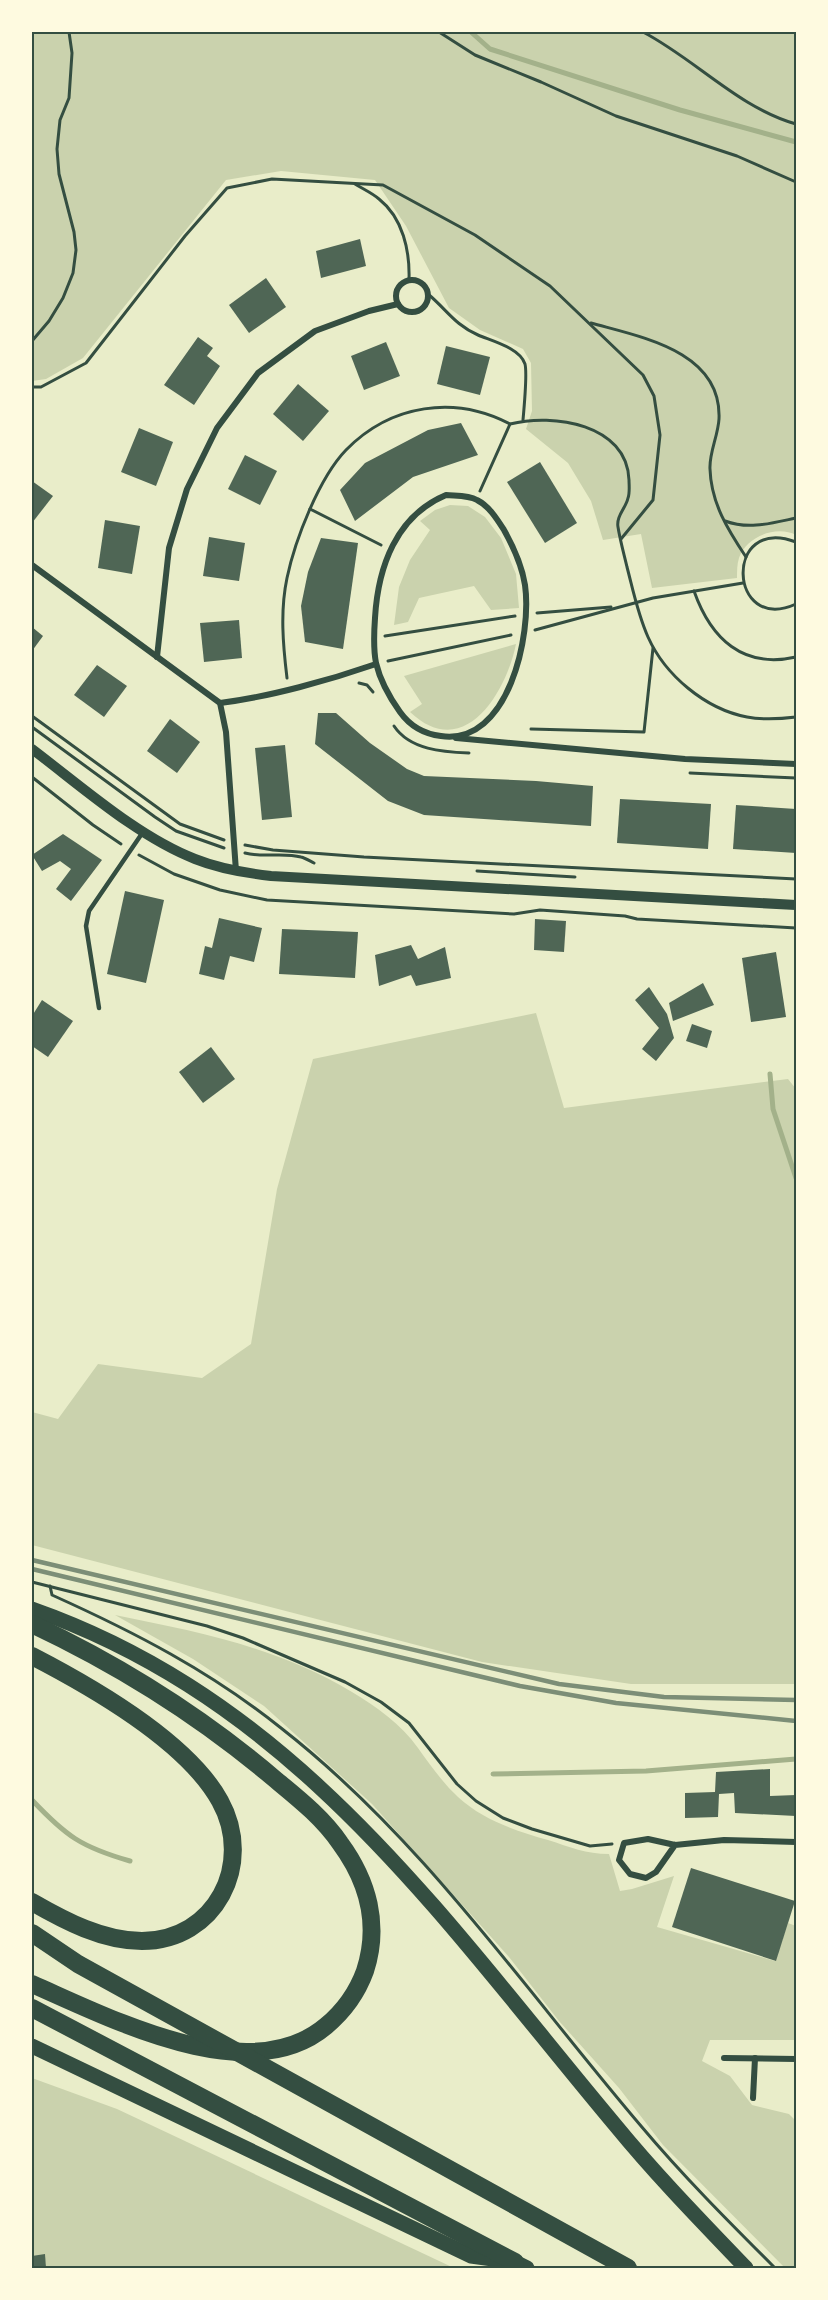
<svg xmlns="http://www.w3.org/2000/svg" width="828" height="2300" viewBox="0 0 828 2300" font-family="Manrope,sans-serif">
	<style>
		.green { fill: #cad2ad }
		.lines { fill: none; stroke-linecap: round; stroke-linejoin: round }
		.stream { stroke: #a3b18a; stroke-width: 5 }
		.building { fill: #4f6655 }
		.path { stroke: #344e41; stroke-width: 3 }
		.service { stroke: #344e41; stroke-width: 4.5 }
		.minor { stroke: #344e41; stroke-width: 6 }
		.tertiary { stroke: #344e41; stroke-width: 10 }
		.primary { stroke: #344e41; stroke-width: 15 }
		.motorway { stroke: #344e41; stroke-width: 18 }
		.rail { stroke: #7c8e77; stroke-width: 4.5 }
		.neatline { fill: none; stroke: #344e41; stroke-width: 2 }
	</style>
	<rect width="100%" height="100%" fill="#e9edc9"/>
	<!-- green -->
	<g class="green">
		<path d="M32,32H796V535C777,525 746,536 739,558C737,564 737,571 737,578L652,588L641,534L603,540L591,501L568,463L526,429L532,411L531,363L523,349L480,330L449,308L406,226L375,180L281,171L226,180L83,358L46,379L32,381Z"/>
		<path d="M450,505L468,506L485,517L501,538L516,574L519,608L491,610L474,586L419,598L408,622L394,625L399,587L410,560L430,530L420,521L435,510Z"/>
		<path d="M516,644C506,693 464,763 410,712L422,704L404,676Z"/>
		<path d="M536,1013L564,1108L788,1079L796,1089V1684H631L482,1662L32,1545V1412L58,1419L98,1364L202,1378L251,1344L277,1189L313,1059Z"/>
		<path d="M115,1615C199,1632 277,1647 352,1692C377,1707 401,1724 418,1748C431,1766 442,1782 458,1797C483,1820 516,1831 548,1840C570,1847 586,1854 609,1854L620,1891L632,1889L674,1876L657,1927L775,1961L788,1923L796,1926V2040H710L702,2061L730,2076L752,2105L789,2114L796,2121V2268H785L663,2145L619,2088L559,2021L509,1957L372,1804L264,1706L193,1659Z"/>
		<path d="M32,2078L117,2109L454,2268H32Z"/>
	</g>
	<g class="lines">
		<!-- stream -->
		<g class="stream">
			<path d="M471,32L490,49L680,110L796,142"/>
			<path d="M770,1074L773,1109L796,1178"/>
			<path d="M493,1774L646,1771L796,1759"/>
			<path d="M32,1800C66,1836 81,1847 130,1861"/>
		</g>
	</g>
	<!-- building -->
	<g class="building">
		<path d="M360,239L366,266L321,278L316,251Z"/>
		<path d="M266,278L286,307L249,333L229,305Z"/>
		<path d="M198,337L213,348L207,356L220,366L194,405L164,385Z"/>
		<path d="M386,342L400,376L364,390L351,356Z"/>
		<path d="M446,346L490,357L480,395L437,384Z"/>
		<path d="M298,384L329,411L303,441L273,414Z"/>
		<path d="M461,423L478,455L413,477L355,521L340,490L365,463L428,430Z"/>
		<path d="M139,428L173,442L156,486L121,472Z"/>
		<path d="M245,455L277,471L260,505L228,489Z"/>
		<path d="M540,462L577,523L545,543L507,482Z"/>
		<path d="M32,481L53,496L32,523Z"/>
		<path d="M105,520L140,526L132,574L98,568Z"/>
		<path d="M209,537L245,543L239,581L203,576Z"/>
		<path d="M321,538L358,543L343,649L305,642L301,606L308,572Z"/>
		<path d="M239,620L242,658L204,662L200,623Z"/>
		<path d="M32,627L43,636L32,651Z"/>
		<path d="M97,665L127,686L104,717L74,695Z"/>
		<path d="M318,713H336L370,743L407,769L424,776L536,781L593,786L591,826L424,815L388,801L315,744Z"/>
		<path d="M170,719L200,742L177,773L147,751Z"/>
		<path d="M285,745L292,817L262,820L255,748Z"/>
		<path d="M620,799L711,804L708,849L617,843Z"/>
		<path d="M736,805L796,809V853L733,849Z"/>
		<path d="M63,834L102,860L71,901L56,889L71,869L60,861L42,871L32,855Z"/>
		<path d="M125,891L164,900L146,983L107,974Z"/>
		<path d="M219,918L262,928L254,962L230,956L224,980L199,974L205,946L212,948Z"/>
		<path d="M535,919L566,921L564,952L534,950Z"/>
		<path d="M282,929L358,932L355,978L279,974Z"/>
		<path d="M411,945L418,959L445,947L451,978L416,986L411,975L379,986L375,955Z"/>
		<path d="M776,952L786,1017L751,1022L742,958Z"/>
		<path d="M703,983L714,1005L673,1021L669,1003Z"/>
		<path d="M649,987L667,1014L674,1038L656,1061L642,1049L659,1028L635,1000Z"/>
		<path d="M42,1000L73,1021L48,1057L32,1046V1016Z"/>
		<path d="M692,1024L712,1031L707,1048L686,1041Z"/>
		<path d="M211,1047L235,1079L203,1103L179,1072Z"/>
		<path d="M770,1769V1796L796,1795V1816L735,1813L734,1793L719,1794L718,1817L685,1818V1793L715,1792L716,1772Z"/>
		<path d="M691,1868L795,1901L776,1961L672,1927Z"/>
		<path d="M45,2254L46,2268H32V2256Z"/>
	</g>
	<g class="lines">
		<!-- path -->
		<g class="path">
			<path d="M439,32L475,55L541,82L616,116L737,156L796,182"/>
			<path d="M643,32C695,59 739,108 796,124"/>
			<path d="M355,184C363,189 372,193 379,199C403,218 410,251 409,280"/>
			<path d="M428,294C447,310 455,325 478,335C492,341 520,348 525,364C527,372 524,409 523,420"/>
			<path d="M591,323C641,337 722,351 719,419C718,436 709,453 710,469C711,503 728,530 746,557"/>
			<path d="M32,341L49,321L63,298L73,273L76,250L74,232L59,174L57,149L60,120L69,98L72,53L69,32"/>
			<path d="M32,387H41L86,363L185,236L227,188L272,179L383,185L475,235L550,286L643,375L654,396L660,435L653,500L621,539"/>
			<path d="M480,491L510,424"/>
			<path d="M310,509L381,545"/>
			<path d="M725,521C749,530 772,523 796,518"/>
			<path d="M796,542C723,514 728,635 796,604"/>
			<path d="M694,591C711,639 743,669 796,657"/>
			<path d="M537,613L611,607"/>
			<path d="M535,630L653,598L743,583"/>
			<path d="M385,636L515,616"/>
			<path d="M388,661L511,635"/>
			<path d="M287,678C283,645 280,611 287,578C295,540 319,478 346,450C391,404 455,395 510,424C553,413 627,424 629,480C629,485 630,493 628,498C626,508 616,516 618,527C620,540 624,554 627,567C633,590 638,615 648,637C665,675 705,709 747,717C763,720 780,719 796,717"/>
			<path d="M359,683L367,685L373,692"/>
			<path d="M32,716L180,824L224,840"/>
			<path d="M394,726C410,750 443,752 469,753"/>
			<path d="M32,727L155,817L176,831L224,848"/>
			<path d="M531,729L644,732L653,648"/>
			<path d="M690,773L796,778"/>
			<path d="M32,777L93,825L121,844"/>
			<path d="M245,845L273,850L364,857L796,879"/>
			<path d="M245,853C263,858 283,852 301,857C305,858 310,861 314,863"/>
			<path d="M139,855L174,874L220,890L267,900L514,914L540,910L625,916L637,919L796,928"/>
			<path d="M477,871L575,877"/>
			<path d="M32,1582L207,1626L243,1638L345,1682L381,1702L409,1723L457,1784L476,1801L503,1818L532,1829L590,1846L612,1844"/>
			<path d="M50,1586L52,1595C134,1632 210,1671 281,1728C423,1839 525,1990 641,2126C683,2176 729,2222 775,2268"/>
		</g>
		<!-- service -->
		<path class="service" d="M99,1008L86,926L89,911L143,832"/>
		<!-- minor -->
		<g class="minor">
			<circle cx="412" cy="296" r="16"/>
			<path d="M446,495C456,496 468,495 477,500C489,506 497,519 504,530C513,546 522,566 525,585C532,634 509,746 441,736C424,734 410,726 400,712C390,698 380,680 376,663C373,648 374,632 375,618C378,567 396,516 446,495Z"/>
			<path d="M32,565L220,703L226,732L236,871"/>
			<path d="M157,657L169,548L187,489L217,428L258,373L315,331L369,311L398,304"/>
			<path d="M220,703C269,697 330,680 376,664"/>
			<path d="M456,738L685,759L796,764"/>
			<path d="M675,1845L656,1872L646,1878L630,1874L619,1860L624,1843L648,1839L675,1845L724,1840L796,1842"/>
			<path d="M724,2058L796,2059"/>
			<path d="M753,2098L755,2058"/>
		</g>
		<!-- tertiary -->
		<path class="tertiary" d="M32,749C81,786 138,837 195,859C220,869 245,873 271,876L796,905"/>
		<!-- primary -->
		<g class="primary">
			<path d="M32,1609C299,1703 443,1920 616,2126C657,2176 702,2222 746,2268"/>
			<path d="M32,2046L471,2256L515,2262L527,2268"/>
		</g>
		<!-- motorway -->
		<g class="motorway">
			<path d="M32,1624C119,1665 202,1717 276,1780C299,1799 323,1818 340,1843C368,1881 380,1925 365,1971C357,1993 344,2011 326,2026C249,2091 110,2018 32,1984"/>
			<path d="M32,1656C92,1687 187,1741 220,1801C255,1864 215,1941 142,1941C103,1941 65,1921 32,1902"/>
			<path d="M32,1933L78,1964L628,2268"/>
			<path d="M32,2008L515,2262"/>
		</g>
		<!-- rail -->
		<g class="rail">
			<path d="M32,1560L559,1684L664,1697L796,1700"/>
			<path d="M32,1569L520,1686L616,1703L796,1721"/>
		</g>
	</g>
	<!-- border -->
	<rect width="828" height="2300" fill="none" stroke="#fefae0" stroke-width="66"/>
	<rect x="33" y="33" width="762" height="2234" class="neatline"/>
</svg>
